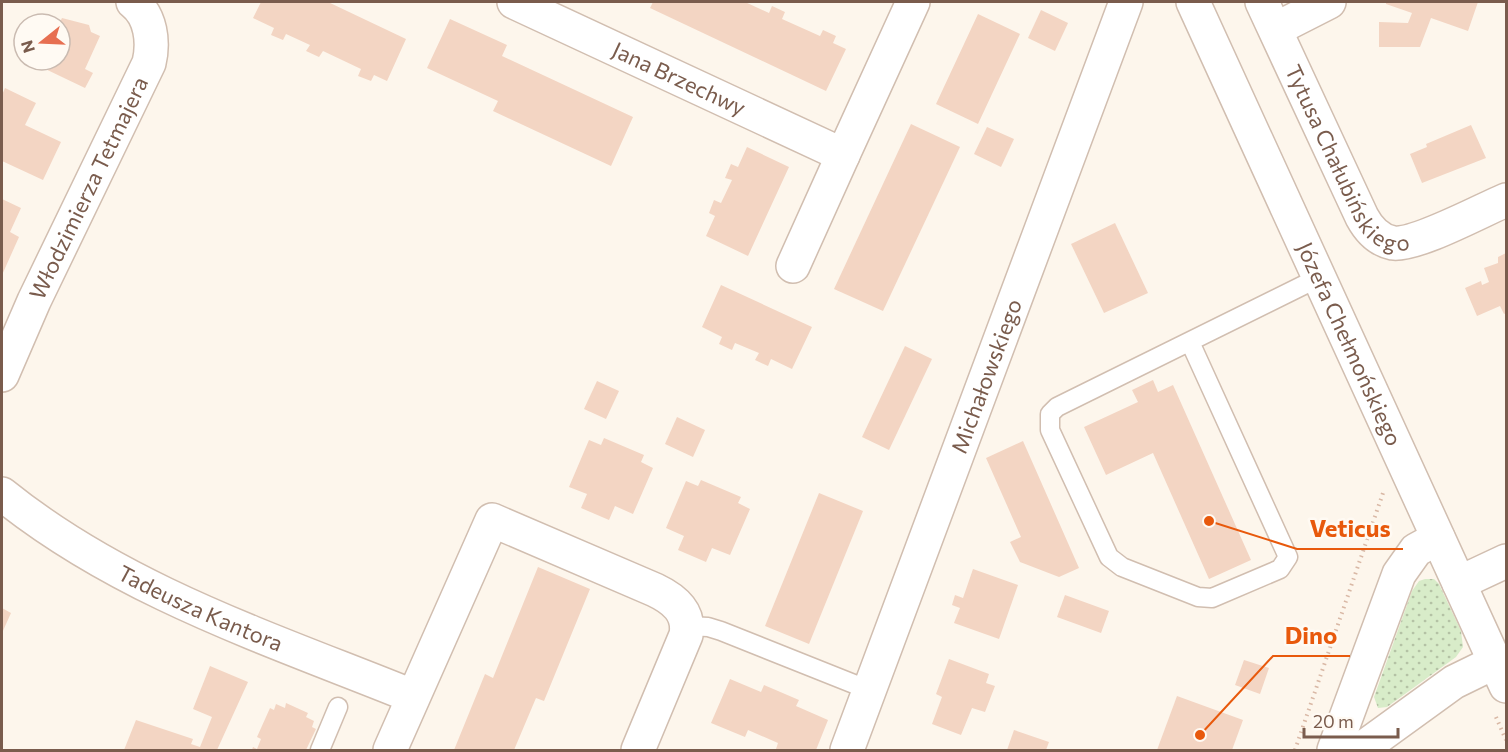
<svg xmlns="http://www.w3.org/2000/svg" width="1508" height="752" viewBox="0 0 1508 752" font-family="Commissioner,sans-serif">
	<style>
		.grass { fill: url(#grass-dots) }
		.building { fill: #f3d5c3 }
		.lines { fill: none; stroke-linecap: round; stroke-linejoin: round }
		.service-casing { stroke: #d1beb0; stroke-width: 21 }
		.minor-casing { stroke: #d1beb0; stroke-width: 36 }
		.tertiary-casing { stroke: #d1beb0; stroke-width: 36 }
		.path { stroke: #d9b8a5; stroke-width: 4; stroke-dasharray: 1.5 4.5; stroke-linecap: butt }
		.service { stroke: #fff; stroke-width: 18 }
		.minor { stroke: #fff; stroke-width: 33 }
		.tertiary { stroke: #fff; stroke-width: 33 }
		.labels { text-anchor: middle; stroke-width: 5; stroke-linejoin: round; paint-order: stroke }
		.street-label { font-size: 22px; fill: #7a5c4d; stroke: #fffaf3 }
		.leader { fill: none; stroke: #e8590c; stroke-width: 2 }
		.callout-dot { fill: #e8590c; stroke: #fffaf3; stroke-width: 2 }
		.callout-label { font-size: 24px; text-anchor: middle; font-weight: bold; fill: #e8590c; stroke: #fffaf3; stroke-width: 5; stroke-linejoin: round; paint-order: stroke }
	</style>
	<defs>
		<pattern id="grass-dots" width="8" height="8" patternUnits="userSpaceOnUse" patternTransform="scale(1.5)"><rect width="8" height="8" fill="#d8ecc9"/><path d="M2 2h.1M6 6h.1" fill="none" stroke="#b4c2a5" stroke-width="1.8" stroke-linecap="round"/></pattern>
	</defs>
	<rect width="100%" height="100%" fill="#fdf6ec"/>
	<!-- grass -->
	<path class="grass" d="M1425,579H1434L1439,584L1461,631L1463,647L1456,657L1387,707L1378,708L1374,697L1412,591L1419,581Z"/>
	<!-- building -->
	<g class="building">
		<path d="M261,2H328L406,39L387,81L374,75L371,81L358,76L361,69L323,51L319,57L306,51L310,45L286,34L283,40L271,35L274,28L253,18Z"/>
		<path d="M653,2H745L769,13L772,6L785,12L782,19L820,36L823,30L836,36L833,43L846,49L826,91L650,8Z"/>
		<path d="M1386,2H1478L1468,31L1431,18L1420,47H1379V22L1408,23L1412,13L1386,4Z"/>
		<path d="M1041,10L1068,23L1055,51L1028,38Z"/>
		<path d="M978,14L1020,34L978,124L936,104Z"/>
		<path d="M62,18L89,25L91,32L100,36L85,69L93,73L85,88L39,66L42,60H60L59,24Z"/>
		<path d="M450,19L507,45L502,56L633,117L611,166L493,111L498,101L427,68Z"/>
		<path d="M5,88L36,103L25,125L61,142L43,180L2,161V95Z"/>
		<path d="M911,124L960,147L883,311L834,289Z"/>
		<path d="M1471,125L1486,158L1422,183L1410,154L1427,147L1426,144Z"/>
		<path d="M987,127L1014,139L1001,167L974,154Z"/>
		<path d="M747,147L789,167L748,256L706,236L715,216L709,213L714,200L721,203L732,180L725,178L731,164L738,167Z"/>
		<path d="M2,199L21,208L10,232L19,237L2,275Z"/>
		<path d="M1115,223L1148,293L1104,313L1071,244Z"/>
		<path d="M1506,253V313L1504,314L1500,306L1477,316L1465,288L1481,281L1482,285L1489,282L1484,268L1498,263V257Z"/>
		<path d="M721,285L812,327L792,369L771,359L768,366L755,360L759,353L735,343L732,350L719,344L722,337L702,327Z"/>
		<path d="M905,346L932,359L889,450L862,437Z"/>
		<path d="M1153,380L1158,392L1173,385L1251,560L1209,579L1153,453L1106,475L1084,427L1138,402L1132,390Z"/>
		<path d="M597,381L619,391L606,419L584,409Z"/>
		<path d="M677,417L705,430L693,457L665,444Z"/>
		<path d="M604,438L644,455L641,462L653,468L633,514L615,506L609,520L581,508L587,494L569,487L589,440L601,445Z"/>
		<path d="M1023,441L1079,568L1059,577L1020,562L1010,542L1021,537L986,458Z"/>
		<path d="M701,480L741,497L738,503L750,509L730,555L712,548L706,562L678,550L684,536L666,528L686,481L698,486Z"/>
		<path d="M819,493L863,511L809,644L765,626Z"/>
		<path d="M538,567L590,589L544,701L536,698L514,750H454L485,674L493,678Z"/>
		<path d="M973,569L1018,585L999,639L954,623L960,608L952,605L955,595L963,598Z"/>
		<path d="M1065,595L1109,611L1101,633L1057,617Z"/>
		<path d="M2,608L11,613L2,633Z"/>
		<path d="M949,659L989,674L986,683L995,686L985,712L972,708L961,735L932,724L942,697L936,694Z"/>
		<path d="M1244,660L1269,668L1260,694L1235,685Z"/>
		<path d="M210,666L248,682L217,750H124L136,720L193,739L191,744L200,747L212,717L193,709Z"/>
		<path d="M730,679L761,692L764,685L799,700L796,706L828,720L816,750H778L776,749L778,743L748,730L745,737L711,723Z"/>
		<path d="M1177,696L1243,720L1232,750H1157Z"/>
		<path d="M286,703L308,713L306,717L314,721L312,727L316,729L306,750H252L253,747L257,749L261,739L257,737L270,708L274,710L276,704L285,708Z"/>
		<path d="M1014,730L1049,742L1046,750H1007Z"/>
	</g>
	<g class="lines">
		<defs>
			<g id="service">
				<path d="M1190,342L1288,557L1280,569L1212,598L1198,597L1122,567L1109,557L1050,430V414L1057,407L1320,277"/>
				<path d="M688,626L708,627L721,631L869,690"/>
				<path d="M320,750L338,707"/>
			</g>
			<g id="minor">
				<path id="s1" d="M514,2L843,155L913,2"/>
				<path id="s2" d="M1262,2L1362,217C1369,230 1378,240 1393,243C1416,246 1482,210 1506,200"/>
				<path d="M1276,29L1329,2"/>
				<path d="M793,266L843,155"/>
				<path id="s3" d="M2,375L34,301L149,63C154,42 151,16 133,2"/>
				<path id="s4" d="M2,494C122,591 271,639 412,696"/>
				<path d="M390,750L492,520L655,590C674,599 690,612 686,635L638,750"/>
				<path id="s5" d="M847,750L1126,2"/>
				<path d="M1334,750L1399,574L1416,550L1438,538"/>
				<path d="M1360,750L1454,682L1495,662"/>
			</g>
			<g id="tertiary">
				<path id="s6" d="M1193,2L1506,686"/>
				<path d="M1459,583L1506,561"/>
			</g>
		</defs>
		<!-- service casing -->
		<use href="#service" class="service-casing"/>
		<!-- minor casing -->
		<use href="#minor" class="minor-casing"/>
		<!-- tertiary casing -->
		<use href="#tertiary" class="tertiary-casing"/>
		<!-- path -->
		<g class="path">
			<path d="M1496,717L1506,740"/>
			<path d="M1295,750L1383,493"/>
		</g>
		<!-- service -->
		<use href="#service" class="service"/>
		<!-- minor -->
		<use href="#minor" class="minor"/>
		<!-- tertiary -->
		<use href="#tertiary" class="tertiary"/>
	</g>
	<g class="labels">
		<!-- street labels -->
		<g class="street-label">
			<text dy="8" stroke="none"><textPath href="#s1" startOffset="182">Jana Brzechwy</textPath></text>
			<text dy="8" stroke="none"><textPath href="#s2" startOffset="183">Tytusa Chałubińskiego</textPath></text>
			<text dy="8" stroke="none"><textPath href="#s3" startOffset="206">Włodzimierza Tetmajera</textPath></text>
			<text dy="8" stroke="none"><textPath href="#s6" startOffset="376">Józefa Chełmońskiego</textPath></text>
			<text dy="8" stroke="none"><textPath href="#s5" startOffset="399">Michałowskiego</textPath></text>
			<text dy="8" stroke="none"><textPath href="#s4" startOffset="230">Tadeusza Kantora</textPath></text>
		</g>
	</g>
	<!-- callouts -->
	<path class="leader" d="M1209 521L1297 549H1403M1200 735L1273 656H1350"/>
	<g class="callout-dot">
		<circle cx="1209" cy="521" r="6"/>
		<circle cx="1200" cy="735" r="6"/>
	</g>
	<g class="callout-label">
		<text x="1350" y="537">Veticus</text>
		<text x="1311" y="644">Dino</text>
	</g>
	<!-- border -->
	<rect width="1508" height="752" fill="none" stroke="#7a5c4d" stroke-width="6"/>
	<!-- north arrow -->
	<g transform="translate(42 42) rotate(252)"><circle r="28" fill="#fffaf3" stroke="#cabbb1" stroke-width="1.5"/>
	<path d="M0-4.5L10 22L0 15L-10 22Z" fill="#e76f51"/>
	<text y="-9" font-size="16" font-weight="bold" text-anchor="middle" fill="#7a5c4d">N</text>
	</g>
	<!-- scale -->
	<path d="M1304 728v9h94v-9" fill="none" stroke="#7a5c4d" stroke-width="3"/>
	<text x="1313" y="728" font-size="18" fill="#7a5c4d" stroke="#fffaf3" stroke-width="4.5" paint-order="stroke">20 m</text>
</svg>
